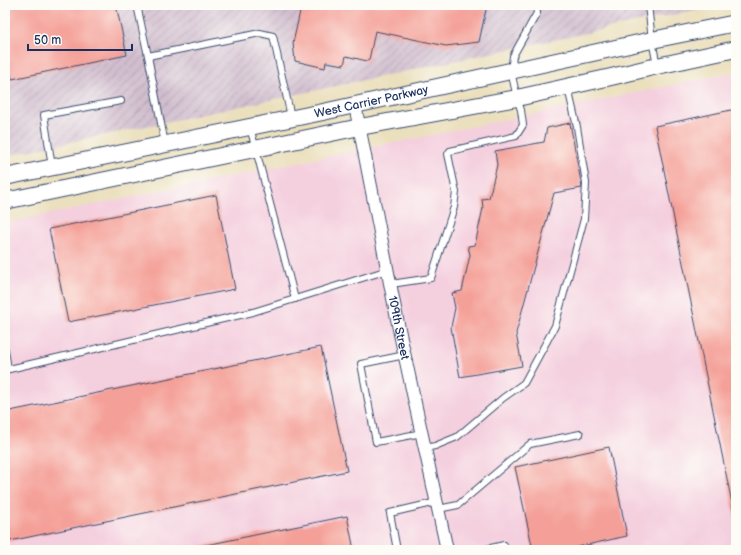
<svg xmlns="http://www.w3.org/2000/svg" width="741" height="555" viewBox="0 0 741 555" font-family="'Balsamiq Sans',sans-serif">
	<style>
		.built { fill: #f4cfde }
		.industrial { fill: url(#industrial-furrows) }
		.building { fill: #f4a098 }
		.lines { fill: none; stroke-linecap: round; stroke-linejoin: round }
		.service-casing { stroke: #3a4a6c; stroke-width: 8 }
		.minor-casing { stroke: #3a4a6c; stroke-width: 14 }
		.secondary-casing { stroke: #3a4a6c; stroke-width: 18 }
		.service { stroke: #fff; stroke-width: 6 }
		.minor { stroke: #fff; stroke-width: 12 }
		.secondary { stroke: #fff; stroke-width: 16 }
		.labels { text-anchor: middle; stroke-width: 4; stroke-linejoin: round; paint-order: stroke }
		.street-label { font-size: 12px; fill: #1b2f5e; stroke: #fdfcf7 }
	</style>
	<defs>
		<pattern id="industrial-furrows" width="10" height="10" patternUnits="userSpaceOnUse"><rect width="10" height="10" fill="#d0bdce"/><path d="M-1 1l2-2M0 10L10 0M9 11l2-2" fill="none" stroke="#a89aaa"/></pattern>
	</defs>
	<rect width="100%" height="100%" fill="#fdfcf7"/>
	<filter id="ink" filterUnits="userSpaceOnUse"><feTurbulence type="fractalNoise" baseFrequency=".025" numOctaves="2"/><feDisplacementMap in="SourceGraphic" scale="8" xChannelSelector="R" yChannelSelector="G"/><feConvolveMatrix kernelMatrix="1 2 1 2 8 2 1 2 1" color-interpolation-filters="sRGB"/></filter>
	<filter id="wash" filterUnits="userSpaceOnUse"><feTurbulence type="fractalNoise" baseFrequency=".012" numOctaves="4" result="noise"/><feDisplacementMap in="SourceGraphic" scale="16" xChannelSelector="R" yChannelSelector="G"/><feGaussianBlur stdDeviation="0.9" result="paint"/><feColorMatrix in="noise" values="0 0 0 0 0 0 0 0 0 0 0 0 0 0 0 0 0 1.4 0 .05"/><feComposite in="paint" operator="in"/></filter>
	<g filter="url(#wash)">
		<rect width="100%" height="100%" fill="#ebe0bd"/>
		<!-- built -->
		<path class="built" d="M736,72V550H5V223Z"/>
		<!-- industrial -->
		<path class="industrial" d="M5,5H719L5,156Z"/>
		<g id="blocks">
			<!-- building -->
			<g class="building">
				<path d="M5,5H116L127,55L12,79L5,46Z"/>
				<path d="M294,5H487L479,42L446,46L375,31L369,60L367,61L346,56L344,65L326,62L325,68L295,61L293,43L301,7Z"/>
				<path d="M736,109V518H735L655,126Z"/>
				<path d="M570,123L582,188L554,193L516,333L522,366L460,377L451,327L455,308L452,293L462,291L470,255L468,246L475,245L483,208L482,199L489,198L497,165L495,151L544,142L547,128Z"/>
				<path d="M216,195L235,289L68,322L49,229Z"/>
				<path d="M321,347L347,471L5,542V412Z"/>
				<path d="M609,447L627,536L564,550H533L515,467Z"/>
				<path d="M347,516L354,550H187V549Z"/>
			</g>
		</g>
	</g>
	<g filter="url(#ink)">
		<use href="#blocks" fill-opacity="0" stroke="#3a4a6c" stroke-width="1"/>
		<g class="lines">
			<defs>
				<g id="service">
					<path d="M137,5L148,56"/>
					<path d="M648,5L652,40L657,66"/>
					<path d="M250,127L295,299"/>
					<path d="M165,144L148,56L260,33L273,36L291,117"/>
					<path d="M52,167L44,115L121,101"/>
					<path d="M391,284L431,278L454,207L456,192L448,154L450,151L516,136L523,125L521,110L517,98L511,71L513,56L537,13L536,5"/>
					<path d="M5,350L8,369"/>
					<path d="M405,355L361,364L376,442L422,433"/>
					<path d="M5,370L253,312L388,270"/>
					<path d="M425,448L435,446L457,437L503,398L524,383L555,326L584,219L586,183L577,127L568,88"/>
					<path d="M438,509L458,505L530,444L580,434"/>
					<path d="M397,550L390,513L437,502"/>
					<path d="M482,550L504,545"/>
				</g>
				<g id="minor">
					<path id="s1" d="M355,105L400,334L447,550"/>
				</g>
				<g id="secondary">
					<path id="s2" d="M5,177L323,112L652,40L736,23"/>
					<path d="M5,201L360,127L517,98L611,77L657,66L736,49"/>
				</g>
			</defs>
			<!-- service casing -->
			<use href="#service" class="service-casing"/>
			<!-- minor casing -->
			<use href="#minor" class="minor-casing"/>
			<!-- secondary casing -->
			<use href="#secondary" class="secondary-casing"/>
			<!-- service -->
			<use href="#service" class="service"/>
			<!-- minor -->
			<use href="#minor" class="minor"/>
			<!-- secondary -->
			<use href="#secondary" class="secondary"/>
		</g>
	</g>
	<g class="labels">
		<!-- street labels -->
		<g class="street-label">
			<text dy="4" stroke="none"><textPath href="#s2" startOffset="374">West Carrier Parkway</textPath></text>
			<text dy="4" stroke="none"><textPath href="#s1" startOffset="227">109th Street</textPath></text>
		</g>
	</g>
	<!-- margin -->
	<rect width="741" height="555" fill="none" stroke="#fdfcf7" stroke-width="20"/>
	<!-- scale -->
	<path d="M28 44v6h104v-6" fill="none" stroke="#1b2f5e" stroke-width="2"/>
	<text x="34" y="44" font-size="12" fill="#1b2f5e" stroke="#fdfcf7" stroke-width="3" paint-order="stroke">50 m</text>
</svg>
